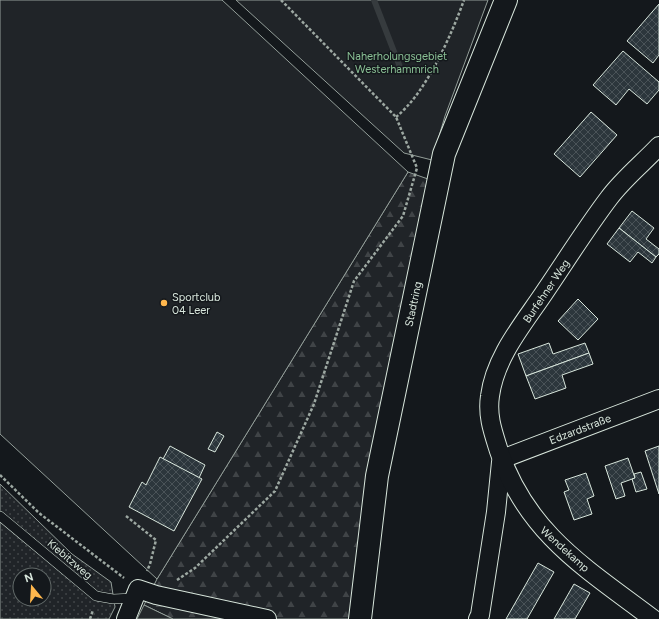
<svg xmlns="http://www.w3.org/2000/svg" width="659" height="619" viewBox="0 0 659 619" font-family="Figtree,sans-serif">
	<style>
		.grass { fill: url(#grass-dots); stroke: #939e99; fill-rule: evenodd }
		.forest { fill: url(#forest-firs); stroke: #939e99 }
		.park { fill: #202428; stroke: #939e99 }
		.parking { fill: #24282b; stroke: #939e99 }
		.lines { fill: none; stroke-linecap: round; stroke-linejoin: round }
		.stream { stroke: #363b3e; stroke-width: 6 }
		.building { fill: url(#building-cross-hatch); stroke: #d8e6dc }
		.service-casing { stroke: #d8e6dc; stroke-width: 10 }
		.minor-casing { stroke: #d8e6dc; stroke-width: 20 }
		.trunk-casing { stroke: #d8e6dc; stroke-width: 24 }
		.path { stroke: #9da8a2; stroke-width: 2.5; stroke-dasharray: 3 2; stroke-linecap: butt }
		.service { stroke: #14181c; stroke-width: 9 }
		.minor { stroke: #14181c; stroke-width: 18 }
		.trunk { stroke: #14181c; stroke-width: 22 }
		.poi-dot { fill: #ffb74d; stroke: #14181c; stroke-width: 1.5 }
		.labels { text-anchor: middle; stroke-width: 3; stroke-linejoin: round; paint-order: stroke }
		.park-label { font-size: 11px; fill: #8ac095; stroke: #14181c }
		.street-label { font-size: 11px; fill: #d8e6dc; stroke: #14181c }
		.poi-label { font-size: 11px; fill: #d8e6dc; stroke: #14181c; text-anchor: start }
	</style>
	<defs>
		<pattern id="grass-dots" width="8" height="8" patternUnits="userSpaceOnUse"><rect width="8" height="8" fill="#202428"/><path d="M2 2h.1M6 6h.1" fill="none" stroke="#404447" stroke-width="1.8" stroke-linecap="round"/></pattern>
		<pattern id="forest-firs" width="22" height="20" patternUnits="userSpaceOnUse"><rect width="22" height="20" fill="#202428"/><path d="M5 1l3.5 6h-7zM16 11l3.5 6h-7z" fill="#404447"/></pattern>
		<pattern id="building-cross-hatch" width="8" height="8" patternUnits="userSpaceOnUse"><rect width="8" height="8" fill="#2c363c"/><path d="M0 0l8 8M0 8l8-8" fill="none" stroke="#4a5358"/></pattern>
	</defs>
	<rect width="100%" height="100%" fill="#14181c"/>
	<!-- grass -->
	<path class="grass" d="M0,484L72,554L111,582L115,607L109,619H0ZM20,575H44V599H20Z"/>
	<!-- forest -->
	<path class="forest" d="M408,172L448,186L384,476L367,619H173L144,605L157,579Z"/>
	<!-- park -->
	<g class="park">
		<path d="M0,0H222L408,172L157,579L0,434Z"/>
		<path d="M236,0H488L445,116L432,160L404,153Z"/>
	</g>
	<!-- parking -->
	<path class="parking" d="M144,605L173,619H137Z"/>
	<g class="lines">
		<!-- stream -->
		<path class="stream" d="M374,0L400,67"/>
	</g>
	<!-- building -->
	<g class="building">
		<path d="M659,4V55L653,63L627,41Z"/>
		<path d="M623,51L659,82V90L647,104L629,89L616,105L593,85Z"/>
		<path d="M591,112L617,135L580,177L554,154Z"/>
		<path d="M632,211L654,228L646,239L659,249V254L656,257L619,228Z"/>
		<path d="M619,228L656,257L652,263L638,252L630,262L607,244Z"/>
		<path d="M578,299L598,319L578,340L558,321Z"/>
		<path d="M549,343L553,354L585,343L589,353L526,376L518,354Z"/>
		<path d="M589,353L593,364L562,375L566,388L535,399L526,376Z"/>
		<path d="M217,432L224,436L215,452L208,449Z"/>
		<path d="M170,446L205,465L199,478L163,459Z"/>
		<path d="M659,446V494L645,451Z"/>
		<path d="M160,457L202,479L174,531L129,507L142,482L146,485Z"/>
		<path d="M628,458L635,478L621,483L625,496L616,499L605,466Z"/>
		<path d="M641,472L647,489L636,492L632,479L635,478L634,474Z"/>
		<path d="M586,473L594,496L587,499L592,514L574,520L564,492L569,490L565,480Z"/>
		<path d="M538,563L554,572L527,619H506Z"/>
		<path d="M574,584L590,593L575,619H554Z"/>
	</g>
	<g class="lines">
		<defs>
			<path id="service" d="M0,516L96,596L113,599L134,598"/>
			<g id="minor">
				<path d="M502,459L659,399"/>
				<path d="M126,619L138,589L156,595L267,619"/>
				<path d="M478,619L480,615L496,512L501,462"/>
				<path d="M653,619C587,569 527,534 499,451C493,432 487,416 490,396C495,356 525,322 546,290C567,259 587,227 609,198C623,179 643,163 659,146"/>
			</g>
			<path id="trunk" d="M360,619L377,476L444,154L506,0"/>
		</defs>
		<!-- service casing -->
		<use href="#service" class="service-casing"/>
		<!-- minor casing -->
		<use href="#minor" class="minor-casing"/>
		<!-- trunk casing -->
		<use href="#trunk" class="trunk-casing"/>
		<!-- path -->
		<g class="path">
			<path d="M396,117C426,93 451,36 464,0"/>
			<path d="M0,475L39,513L124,578"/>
			<path d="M126,516L156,540L150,564L147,571"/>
			<path d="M177,580L195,568L275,491L314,404L354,281L403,216L417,168L396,117L281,0"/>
			<path d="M90,619L93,610"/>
		</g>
		<!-- service -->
		<use href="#service" class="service"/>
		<!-- minor -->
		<use href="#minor" class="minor"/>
		<!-- trunk -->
		<use href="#trunk" class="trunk"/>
	</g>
	<!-- markers -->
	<circle class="poi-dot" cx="164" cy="303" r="4"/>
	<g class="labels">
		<!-- park labels -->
		<g class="park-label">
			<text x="397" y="60">Naherholungsgebiet<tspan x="397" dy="13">Westerhammrich</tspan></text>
		</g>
		<!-- street labels -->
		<g class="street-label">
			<text transform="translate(546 291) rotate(-56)" y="4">Burfehner Weg</text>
			<text transform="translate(413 304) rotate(-78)" y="4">Stadtring</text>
			<text transform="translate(580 429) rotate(-21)" y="4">Edzardstraße</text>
			<text transform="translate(565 549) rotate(42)" y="4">Wendekamp</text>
			<text transform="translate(70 559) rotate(40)" y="4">Kiebitzweg</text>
		</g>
		<!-- poi labels -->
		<g class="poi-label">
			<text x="172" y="301">Sportclub<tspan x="172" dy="13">04 Leer</tspan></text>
		</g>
	</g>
	<!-- north arrow -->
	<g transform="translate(32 587) rotate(342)"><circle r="19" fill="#14181c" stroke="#626a69"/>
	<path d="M0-3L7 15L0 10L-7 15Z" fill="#ffb74d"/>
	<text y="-6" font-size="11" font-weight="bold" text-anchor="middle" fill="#d8e6dc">N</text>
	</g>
</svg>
